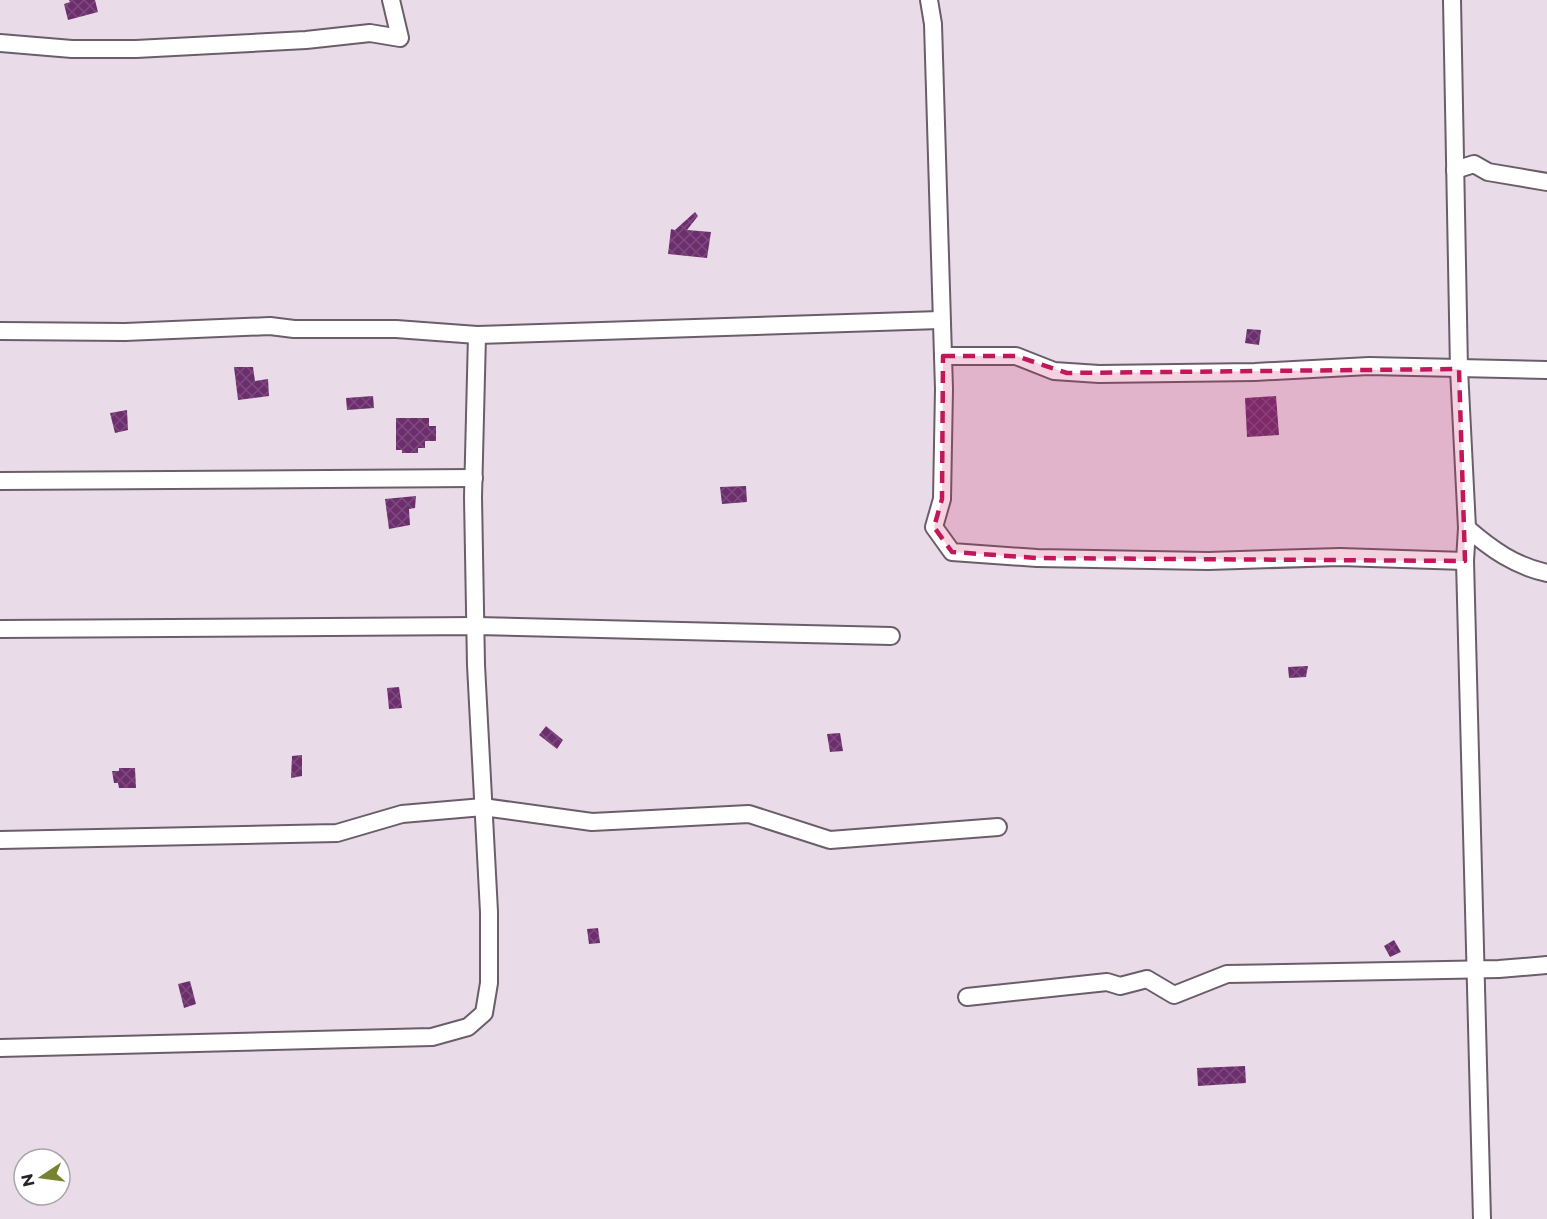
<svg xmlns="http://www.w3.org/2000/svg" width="1547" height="1219" viewBox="0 0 1547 1219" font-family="Montserrat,sans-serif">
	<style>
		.building { fill: url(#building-cross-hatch) }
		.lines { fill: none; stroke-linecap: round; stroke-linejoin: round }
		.street-casing { stroke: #6a5e6a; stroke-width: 20 }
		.street { stroke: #fff; stroke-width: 16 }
		.marked { fill: #c2185b; fill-opacity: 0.2; stroke: #c2185b; stroke-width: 4.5; stroke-dasharray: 12 8; stroke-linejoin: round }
	</style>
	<defs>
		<pattern id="building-cross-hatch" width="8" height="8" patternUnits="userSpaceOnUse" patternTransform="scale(1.5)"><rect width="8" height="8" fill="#6d2e6e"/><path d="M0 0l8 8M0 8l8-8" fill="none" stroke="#7d4b7e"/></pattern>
	</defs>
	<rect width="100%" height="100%" fill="#e9dbe8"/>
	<!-- building -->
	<g class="building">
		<path d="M69,0H95L98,12L68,20L64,4L70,2Z"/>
		<path d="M695,212L698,216L687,230L711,232L707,258L668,254L671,229L675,230Z"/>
		<path d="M1247,329L1261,330L1259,345L1245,343Z"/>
		<path d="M234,367H253L255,381L268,379L269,396L238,400Z"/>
		<path d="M373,396L374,408L347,410L346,398Z"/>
		<path d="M1276,396L1279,435L1247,437L1245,398Z"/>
		<path d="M127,410L128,430L115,433L110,413Z"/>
		<path d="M396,418H429V426H436V441H425V448H418V453H402V450H396Z"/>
		<path d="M746,486L747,502L722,504L720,487Z"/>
		<path d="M416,496L415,508L409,509L410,525L389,529L385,499Z"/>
		<path d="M1308,666L1306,677L1289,678L1288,667Z"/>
		<path d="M399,687L402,708L389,709L387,688Z"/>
		<path d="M546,726L563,740L557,749L539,735Z"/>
		<path d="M840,733L843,751L830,752L827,734Z"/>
		<path d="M302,755V776L291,778L292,756Z"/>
		<path d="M119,768H135L136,788H119L118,783H114L112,771H119Z"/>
		<path d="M598,928L600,943L589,944L587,929Z"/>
		<path d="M1394,940L1401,952L1390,957L1384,946Z"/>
		<path d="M190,981L196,1004L184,1008L178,984Z"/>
		<path d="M1245,1066L1246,1083L1198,1086L1197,1068Z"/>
	</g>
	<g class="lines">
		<defs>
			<g id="street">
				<path d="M929,0L933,24L944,389L942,499L934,527L952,552L1037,558L1208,561L1340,557L1465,561"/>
				<path d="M1452,0L1459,369L1467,528L1465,561L1482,1219"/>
				<path d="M0,43L72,49H136L306,40L370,33L400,38L391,0"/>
				<path d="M1455,170L1474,164L1488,172L1547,182"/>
				<path d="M0,331L125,332L270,326L294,329H396L477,335L940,320"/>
				<path d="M943,356H1016L1054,371L1099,374L1255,372L1369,366L1547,370"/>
				<path d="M0,481L474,478"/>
				<path d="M1467,528C1491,549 1515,566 1547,573"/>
				<path d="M0,629L477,626L891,636"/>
				<path d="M0,840L337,833L402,814L483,807L592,822L749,814L830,840L998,827"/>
				<path d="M967,997L1107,982L1120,986L1147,979L1174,995L1227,974L1499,969L1547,965"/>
				<path d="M0,1048L432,1037L468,1027L484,1013L489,983V912L476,665L473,497L477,335"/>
			</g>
		</defs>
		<!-- street casing -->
		<use href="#street" class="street-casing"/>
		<!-- street -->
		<use href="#street" class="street"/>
	</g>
	<!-- marked area -->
	<path class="marked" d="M943,356H1016L1067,373L1459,369L1465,561L1037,558L952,552L934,527L942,499Z"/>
	<!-- north arrow -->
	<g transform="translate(42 1177) rotate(257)"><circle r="28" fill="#ffffff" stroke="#a9a7a9" stroke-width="1.5"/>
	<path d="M0-4.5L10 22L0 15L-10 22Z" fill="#778331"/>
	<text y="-9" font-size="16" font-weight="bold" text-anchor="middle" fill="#282328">N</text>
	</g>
</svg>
